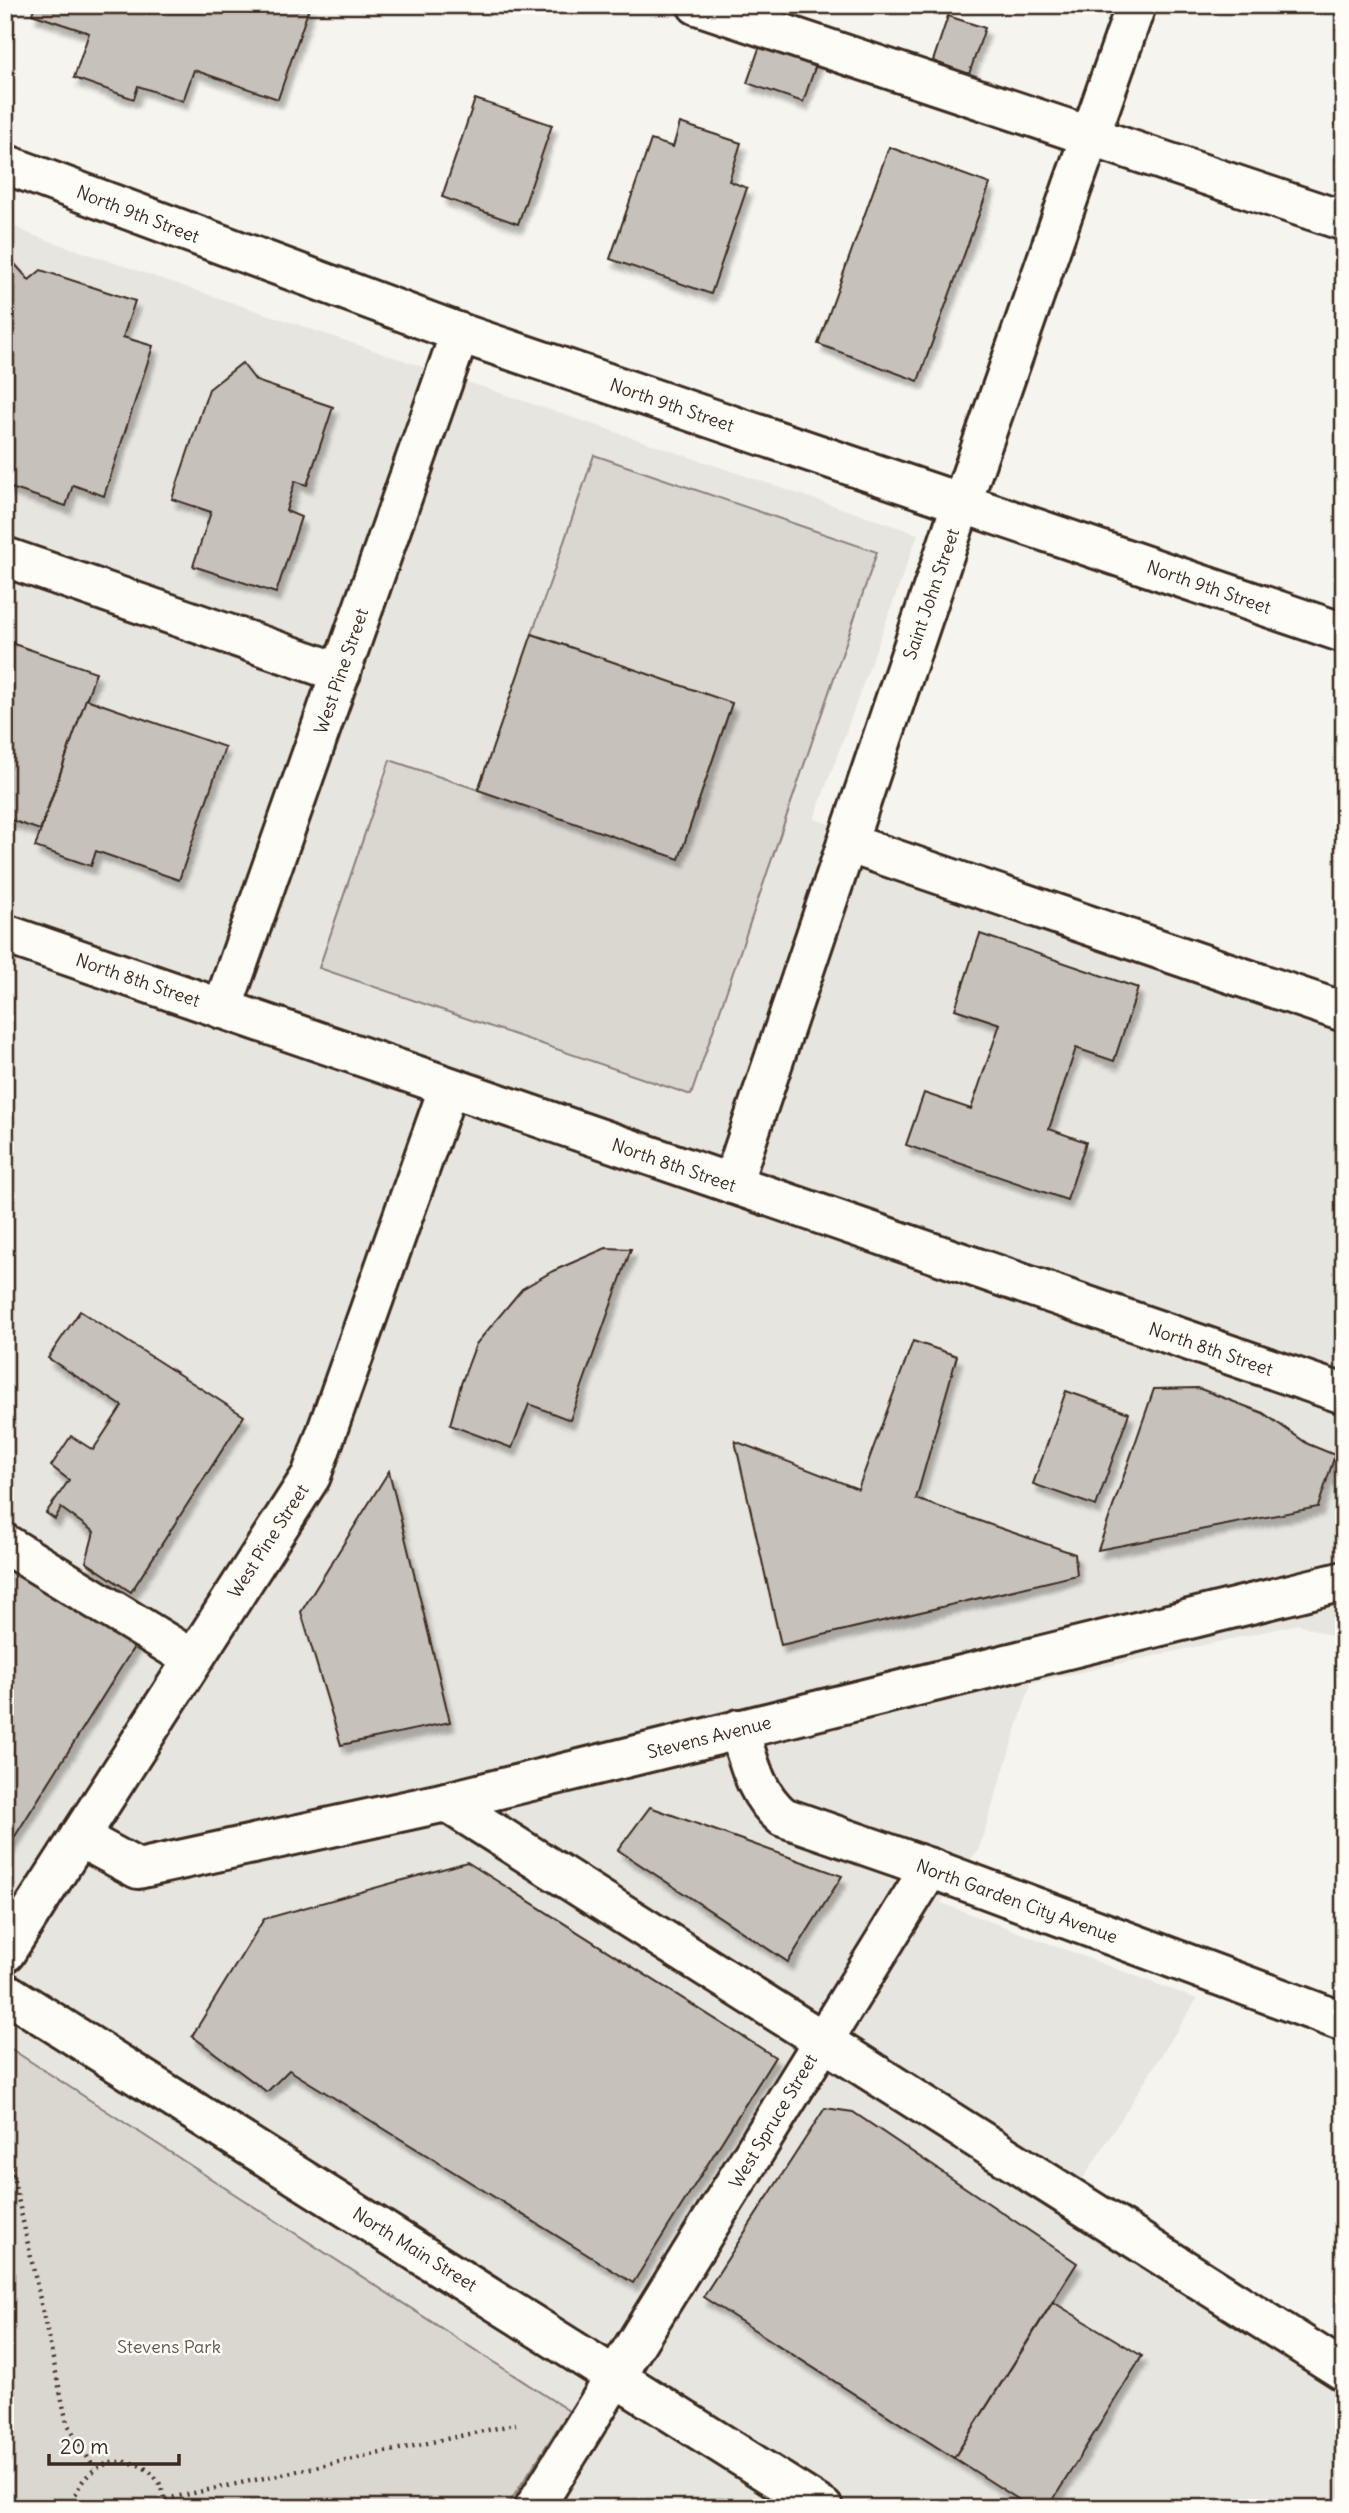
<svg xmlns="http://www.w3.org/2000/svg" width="1349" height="2513" viewBox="0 0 1349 2513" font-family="Delius,sans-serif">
<defs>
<filter id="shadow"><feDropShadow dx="4.5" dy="8" stdDeviation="2" flood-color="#0004"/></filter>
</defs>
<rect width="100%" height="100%" fill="#f5f4ee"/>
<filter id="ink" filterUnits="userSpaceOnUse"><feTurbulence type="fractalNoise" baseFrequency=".0143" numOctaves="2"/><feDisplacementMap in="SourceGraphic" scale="14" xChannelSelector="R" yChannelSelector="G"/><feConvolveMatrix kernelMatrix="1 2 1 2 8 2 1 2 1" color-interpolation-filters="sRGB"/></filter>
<g filter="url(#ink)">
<polygon fill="#e7e5df" points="5,222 32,235 918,534 814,819 1344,994 1344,1641 1299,1624 1031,1683 979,1848 941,1903 1197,1999 1083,2179 1344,2346 1344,2508 5,2508"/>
<g fill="#dad6d0" stroke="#8a8077" stroke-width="2">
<polygon points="594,455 877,552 691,1095 319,968 390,760 679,858 732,703 532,634"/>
<polygon points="5,2045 569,2411 506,2508 5,2508"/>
</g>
<g fill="#c7c1bb" stroke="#3b2a1e" stroke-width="2" filter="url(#shadow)">
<polygon points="35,5 310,5 278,99 194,70 183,101 138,86 134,99 74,78 89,33 32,14"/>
<polygon points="948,16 985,28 969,74 933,61"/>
<polygon points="763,37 819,56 803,102 747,83"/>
<polygon points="475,99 552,125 518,224 442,197"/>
<polygon points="680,123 741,143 729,181 747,188 711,294 610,259 651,140 673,147"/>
<polygon points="889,147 990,184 918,381 818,344"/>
<polygon points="5,253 29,280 41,270 135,301 123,337 153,346 104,496 73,485 66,506 5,486"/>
<polygon points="242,363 256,381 333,407 307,485 295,481 286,511 301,517 276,593 193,566 211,512 172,499 209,389"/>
<polygon points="532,634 732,703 679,859 478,790"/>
<polygon points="5,641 96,672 40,830 5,818"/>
<polygon points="86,699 225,747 179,880 96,851 91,866 35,847"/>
<polygon points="980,934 1138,988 1114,1061 1076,1048 1049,1129 1086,1142 1067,1200 906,1145 924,1093 971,1109 1000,1024 955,1009"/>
<polygon points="606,1248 631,1249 570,1420 529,1404 512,1448 450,1425 461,1384 476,1344 522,1289 553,1271"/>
<polygon points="80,1311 244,1416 131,1592 86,1562 94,1532 61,1508 55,1519 46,1513 69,1480 51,1466 71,1436 93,1450 122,1406 48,1358"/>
<polygon points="913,1341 957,1356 916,1499 1075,1554 1077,1575 781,1645 735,1441 858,1489"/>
<polygon points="1198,1388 1263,1413 1308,1444 1335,1455 1318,1507 1098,1550 1154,1389"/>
<polygon points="1066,1391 1129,1413 1096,1506 1033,1484"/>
<polygon points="389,1471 450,1722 341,1745 301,1612"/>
<polygon points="5,1554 139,1639 5,1852"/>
<polygon points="650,1807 842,1876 788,1962 618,1850"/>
<polygon points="467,1862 775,2057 633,2283 289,2070 267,2092 192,2036 264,1919"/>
<polygon points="825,2108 853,2112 1077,2263 954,2458 703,2297"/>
<polygon points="1053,2302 1142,2356 1048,2508 1032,2508 954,2458"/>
</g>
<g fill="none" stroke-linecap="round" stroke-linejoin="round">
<g stroke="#3b2a1e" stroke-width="44">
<g id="minor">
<polyline points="697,5 1344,221"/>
<polyline points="5,164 460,333 1344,633"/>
<polyline points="5,557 341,673"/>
<polyline points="847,843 1344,1012"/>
<polyline points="5,934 1344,1394"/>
<polyline points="222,1009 460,333"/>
<polyline points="732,1184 962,502 1136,5"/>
<polyline points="5,1544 191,1658"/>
<path d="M 739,1729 C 749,1762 755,1794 783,1817 L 930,1868 L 1344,2022"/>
<polyline points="446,1802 1344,2371"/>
<polyline points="79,1837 138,1869 446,1802 1344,1581"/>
<polyline points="5,1953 311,1476 448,1089"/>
<polyline points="534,2508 930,1868"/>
</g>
</g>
<g stroke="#3b2a1e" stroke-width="44">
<polyline id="major" points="5,1992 823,2508"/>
</g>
<g stroke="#3b2a1e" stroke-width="4.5" stroke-dasharray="2 5" stroke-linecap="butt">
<polyline points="5,2139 67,2423 94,2468"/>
<polyline points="166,2499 516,2424"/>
<path d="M 72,2508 C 81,2446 164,2447 166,2508"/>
</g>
<use href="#minor" stroke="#fdfcf7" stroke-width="38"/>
<use href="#major" stroke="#fdfcf7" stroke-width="38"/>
</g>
</g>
<g text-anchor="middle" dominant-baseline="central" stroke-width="5" stroke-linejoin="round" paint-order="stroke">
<g font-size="18" fill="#3b2a1e" stroke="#fdfcf7">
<text transform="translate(138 214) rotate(21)">North 9th Street</text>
<text transform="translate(672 405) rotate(19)">North 9th Street</text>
<text transform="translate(1209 587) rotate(19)">North 9th Street</text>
<text transform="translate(931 594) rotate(-71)">Saint John Street</text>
<text transform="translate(341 671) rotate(-71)">West Pine Street</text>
<text transform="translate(138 980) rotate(19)">North 8th Street</text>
<text transform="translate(674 1165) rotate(19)">North 8th Street</text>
<text transform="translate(1211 1349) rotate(19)">North 8th Street</text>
<text transform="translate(268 1541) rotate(-57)">West Pine Street</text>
<text transform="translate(709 1737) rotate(-14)">Stevens Avenue</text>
<text transform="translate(1017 1901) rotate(20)">North Garden City Avenue</text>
<text transform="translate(773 2121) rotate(-59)">West Spruce Street</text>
<text transform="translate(415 2249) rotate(32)">North Main Street</text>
</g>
<g font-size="18" fill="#63554a" stroke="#fdfcf7">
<text x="169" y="2346">Stevens Park</text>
</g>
</g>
<rect width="1349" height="2513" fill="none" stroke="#fdfcf7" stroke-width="28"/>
<rect x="14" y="14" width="1321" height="2485" fill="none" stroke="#3b2a1e" stroke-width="2.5" filter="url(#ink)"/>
<path d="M49 2454v10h130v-10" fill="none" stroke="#3b2a1e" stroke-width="3.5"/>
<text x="60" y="2454" font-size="21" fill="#3b2a1e" stroke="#fdfcf7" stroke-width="5" paint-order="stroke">20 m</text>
</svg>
